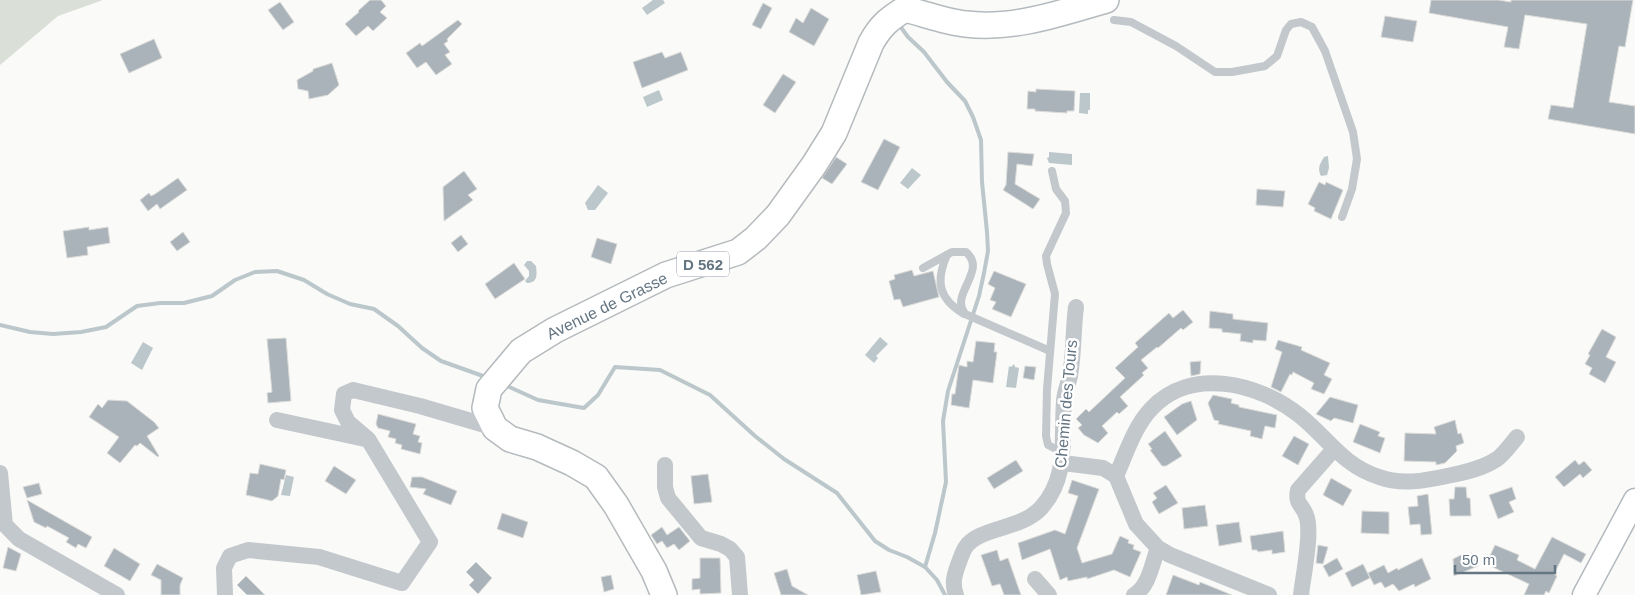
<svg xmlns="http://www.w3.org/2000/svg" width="1635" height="595" viewBox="0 0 1635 595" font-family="Arial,sans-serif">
<rect width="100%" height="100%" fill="#fafaf8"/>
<polygon fill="#dadfd7" points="0,0 103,0 58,16 0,65"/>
<g fill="#bbc7cb">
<polygon points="653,0 663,0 665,3 647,15 642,8"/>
<polygon points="659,90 663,100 647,107 643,97"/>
<polygon points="1080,93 1090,93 1090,110 1088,110 1088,114 1079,113"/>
<polygon points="1049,152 1072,154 1072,165 1049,163 1047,158 1049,157"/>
<path d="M 1328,156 L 1329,168 L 1327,175 L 1321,176 C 1317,168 1320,164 1324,157 Z"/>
<polygon points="912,168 921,175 908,189 900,183"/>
<polygon points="598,185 608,193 595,210 588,210 585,203"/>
<path d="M 527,261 L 531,261 L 536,266 C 537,274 538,283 527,283 L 525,281 L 529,276 L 529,271 L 524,265 Z"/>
<polygon points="880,337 888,344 876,356 878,358 874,363 865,355"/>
<polygon points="143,342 153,348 142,370 131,363"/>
<polygon points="1014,364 1015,367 1019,368 1016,388 1006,387 1009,366 1011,367"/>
<polygon points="286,475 294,477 290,496 281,495"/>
</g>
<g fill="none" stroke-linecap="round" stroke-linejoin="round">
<g stroke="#bbc7cb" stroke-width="4">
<polyline points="900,26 908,37 924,52 947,82 965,101 973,117 981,140 982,182 987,232 988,251 984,273 979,296 948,391 943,421 946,482 935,533 925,567"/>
<polyline points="0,325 30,332 53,334 81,332 106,327 137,306 160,303 184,303 212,296 235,280 255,272 277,271 304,280 327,294 350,304 374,309 398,326 422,348 441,361 483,376"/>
<polyline points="505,385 538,400 584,408 598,395 615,367 660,370 710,395 755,436 784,459 837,493 875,541 889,550 907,557 925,567 937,580 945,595"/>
</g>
</g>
<g fill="#aab3b9" stroke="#dcdcda">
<polygon points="370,0 381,0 386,6 380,12 387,18 373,31 368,26 356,36 345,24 359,12 358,11"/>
<polygon points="1431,0 1498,0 1511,2 1511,0 1633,0 1625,47 1619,46 1609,102 1635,106 1635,134 1548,119 1551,105 1573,108 1587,24 1525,15 1519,49 1504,47 1508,27 1429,13"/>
<polygon points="280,2 294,22 283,30 268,10"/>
<polygon points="763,3 772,8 761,29 752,25"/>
<polygon points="811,8 829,19 814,46 789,32 796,18 803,23"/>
<polygon points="1385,16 1417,21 1413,42 1381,37"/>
<polygon points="458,20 462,24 447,39 448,41 444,44 450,52 445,55 452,64 436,75 426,62 417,68 406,53 420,43 422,46"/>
<polygon points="154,39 162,58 129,73 120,54"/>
<polygon points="662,52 665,58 681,52 688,70 642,88 633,62"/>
<polygon points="332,63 339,85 328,95 309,99 308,91 298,89 297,80 313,71 313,69"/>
<polygon points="783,74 796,82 775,113 763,105"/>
<polygon points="1036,89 1075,91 1074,111 1067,111 1067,113 1035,111 1035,109 1027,109 1028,91 1036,92"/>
<polygon points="884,139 900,147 878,190 861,182"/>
<polygon points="1008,152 1034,154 1032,166 1017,164 1015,184 1040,199 1033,209 1003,190 1006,185"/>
<polygon points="836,157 847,164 832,184 822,178"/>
<polygon points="464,171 477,189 468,195 473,200 444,221 443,187"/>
<polygon points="178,178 187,190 160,209 157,204 148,211 140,200 149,193 151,196 155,194"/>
<polygon points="1319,182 1325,185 1326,182 1343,190 1331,219 1314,211 1315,208 1308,204"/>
<polygon points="1257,189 1285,191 1283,207 1256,205"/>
<polygon points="89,227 89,230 108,227 110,243 87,247 88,255 67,258 63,231"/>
<polygon points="183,232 190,242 177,251 170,242"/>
<polygon points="461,235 468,244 458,252 451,243"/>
<polygon points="597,238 617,244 611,264 591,257"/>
<polygon points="514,263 525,279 495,299 485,284"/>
<polygon points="912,270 914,276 933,271 939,297 903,307 900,299 894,300 889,281 895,279 894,275"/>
<polygon points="994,271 1026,284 1011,317 992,309 996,302 990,300 995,288 988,284"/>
<polygon points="1183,310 1193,322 1183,330 1181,328 1158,348 1157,347 1141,360 1148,368 1142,373 1144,375 1120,397 1128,406 1119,414 1117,412 1102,426 1108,433 1098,443 1084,435 1078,428 1082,425 1076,419 1086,409 1089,412 1125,378 1115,368 1138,347 1135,343 1169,313 1173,318"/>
<polygon points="1210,311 1233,314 1233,319 1268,323 1266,341 1253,340 1253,343 1240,341 1241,334 1222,332 1222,329 1209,328"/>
<polygon points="1602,329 1616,337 1606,357 1616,362 1605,383 1589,374 1592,368 1585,364 1590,355 1588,354"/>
<polygon points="286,338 291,401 268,403 267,393 272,392 267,339"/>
<polygon points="1278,340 1302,347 1301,350 1330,363 1324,375 1332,379 1324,394 1311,389 1314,383 1293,372 1292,375 1290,374 1281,392 1271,387 1282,352 1275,349"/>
<polygon points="976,341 995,343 994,352 997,352 993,383 973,380 969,408 951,405 952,394 955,394 959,365 967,367 967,361 973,362"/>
<polygon points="1201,361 1200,374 1191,376 1190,362"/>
<polygon points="1025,366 1036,367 1034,380 1023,378"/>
<polygon points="1213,395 1232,399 1231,403 1239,405 1239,407 1277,415 1275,428 1265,426 1262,439 1250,436 1251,431 1218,424 1219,421 1214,420 1208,403"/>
<polygon points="1330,397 1358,405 1353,423 1334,418 1331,421 1316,414"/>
<polygon points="108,400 127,401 154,422 159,428 147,436 159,456 158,457 140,443 137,446 135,445 120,463 107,453 119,437 89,417 98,404 102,408"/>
<polygon points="1191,401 1197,420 1177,435 1164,417 1182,404"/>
<polygon points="378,414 416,424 413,434 420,436 418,442 422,443 420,454 401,449 402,445 395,443 396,439 388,437 390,431 378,428 376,424"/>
<polygon points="1455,420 1458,434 1461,433 1464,443 1456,446 1457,451 1445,463 1436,465 1436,462 1404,461 1405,433 1436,434 1434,427"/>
<polygon points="1360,424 1380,432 1378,436 1385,438 1380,453 1353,442"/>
<polygon points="1165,431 1182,456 1166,466 1162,466 1150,450 1152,449 1148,444"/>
<polygon points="1294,436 1309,444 1298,465 1282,456"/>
<polygon points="1016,460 1023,471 994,489 987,478"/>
<polygon points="1575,460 1579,465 1584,461 1592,470 1583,478 1580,474 1564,487 1555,477"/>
<polygon points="260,464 286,470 284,480 281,479 278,496 272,501 246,495 250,473 258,474"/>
<polygon points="334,466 356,480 346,494 325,481"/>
<polygon points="708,474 712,502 694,504 691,476"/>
<polygon points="412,477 422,477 457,491 451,505 423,494 426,489 410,487"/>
<polygon points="1331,478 1352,490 1343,506 1323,495"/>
<polygon points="1072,480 1099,489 1077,548 1082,563 1112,554 1120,536 1129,540 1128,543 1134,545 1133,549 1141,552 1130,577 1114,570 1087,579 1087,577 1068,581 1067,577 1060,580 1050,549 1022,560 1018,543 1055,530 1065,534 1078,496 1068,493"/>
<polygon points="39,483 42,494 27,498 23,487"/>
<polygon points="1166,485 1178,503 1159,514 1152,502 1157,498 1153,493"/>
<polygon points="1455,487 1466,487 1467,498 1470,498 1471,516 1450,516 1449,499 1454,499"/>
<polygon points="1512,487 1516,499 1509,502 1514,512 1498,519 1489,495"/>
<polygon points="1428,494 1432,534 1421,535 1420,524 1410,525 1408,507 1418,506 1417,496"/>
<polygon points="27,500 92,537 86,548 78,544 76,548 66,542 69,538 47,526 46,528 34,522"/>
<polygon points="1205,505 1208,526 1184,529 1182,508"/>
<polygon points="1362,511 1389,512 1389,534 1361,533"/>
<polygon points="502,513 528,522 523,538 497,529"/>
<polygon points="1239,522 1242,542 1219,546 1216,525"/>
<polygon points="662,527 667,535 679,527 690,541 679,550 674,544 667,548 662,541 657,544 651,535"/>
<polygon points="1283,531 1285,552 1272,554 1272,550 1258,552 1257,550 1252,550 1250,536"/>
<polygon points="1552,537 1586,554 1581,563 1564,554 1554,574 1557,576 1549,593 1546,591 1544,595 1524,595 1529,584 1486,564 1495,545 1519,555 1517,560 1535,569"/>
<polygon points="1318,545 1328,547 1323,564 1316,563"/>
<polygon points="8,547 21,554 16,571 3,568"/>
<polygon points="114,548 140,564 130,581 104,566"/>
<polygon points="997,550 1000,561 1008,558 1021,595 1004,595 1000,584 992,586 981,555"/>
<polygon points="1465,553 1466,555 1472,553 1478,566 1454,576 1453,559"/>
<polygon points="700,558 720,558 721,593 700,594 700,589 692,590 692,579 700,578"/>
<polygon points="1337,558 1343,569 1329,577 1323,566"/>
<polygon points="1422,558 1431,579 1415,587 1414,584 1399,591 1393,584 1385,588 1381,582 1374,585 1368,573 1384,565 1388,573 1397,568 1398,570"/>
<polygon points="476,562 492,578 478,594 469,585 474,580 466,572"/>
<polygon points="157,564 183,578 180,585 180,595 161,595 161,580 151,575"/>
<polygon points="1363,564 1370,578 1352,587 1345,573"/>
<polygon points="787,569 792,586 808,595 781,595 774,573"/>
<polygon points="876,571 881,592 861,595 857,575"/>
<polygon points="611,575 614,589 604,592 601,577"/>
<polygon points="1173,575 1199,585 1200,582 1232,595 1166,595"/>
<polygon points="246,576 265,595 247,595 237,585"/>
</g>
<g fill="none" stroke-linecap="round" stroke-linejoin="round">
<g stroke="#b3babf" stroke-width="25">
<polyline id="secondary" points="1584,595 1635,500"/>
</g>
<g stroke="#b5babe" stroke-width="28">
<path id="primary" d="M 664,595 L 654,571 L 616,505 L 596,477 L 572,463 L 537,447 L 510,439 L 495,428 L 485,408 L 489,389 L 521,351 L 555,330 L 666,275 L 738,252 L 756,238 L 778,215 L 814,165 L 834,133 L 871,43 C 881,25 889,19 905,9 C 925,14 946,22 966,24 C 1013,30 1061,13 1106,0"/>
</g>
<g stroke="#c3c8cc" stroke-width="8">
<polyline points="1114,20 1131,22 1176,46 1215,72 1232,72 1265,66 1277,56 1286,30 1291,24 1301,22 1312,27 1325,51 1353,132 1357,159 1352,189 1342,217"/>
<polyline points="1052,171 1056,189 1065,201 1066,213 1046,256 1047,264 1055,294 1047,389 1046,436 1048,445 1062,452"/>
<path d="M 947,255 C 935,282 939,299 964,314"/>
<path d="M 923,268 L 952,252 L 966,252 C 988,271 949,294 965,314 L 1050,351"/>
</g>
<g stroke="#c3c8cc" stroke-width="16">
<polyline points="277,420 365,439"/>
<polyline points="1063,463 1103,468 1116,476 1136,524 1158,548 1170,555 1269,595"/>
<polyline points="665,465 665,487 668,498 701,538 721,544 730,549 737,557 740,595"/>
<polyline points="0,473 5,525 19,539 117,595"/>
<path d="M 1116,476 C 1126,454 1134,427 1151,409 C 1190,366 1259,383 1299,415 C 1328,438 1342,465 1379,477 C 1401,485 1424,481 1447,476 C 1463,473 1482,469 1497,459 C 1504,454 1511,444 1517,437"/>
<polyline points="1035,579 1049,595"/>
<polyline points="225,595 224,568 230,556 248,550 319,557 402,583 430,542 368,439 348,422 342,410 344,394 353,390 420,406 495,428"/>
<path d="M 956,595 C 952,584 954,576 958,565 C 960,560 962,553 965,548 C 978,527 1021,530 1041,508 C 1069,477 1061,440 1064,402 C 1064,393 1068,385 1070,376 C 1074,353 1073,330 1076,307"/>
<path d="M 1134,595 C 1149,587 1152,563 1158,548"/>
<path d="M 1301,595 C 1303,576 1313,531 1306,515 C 1302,504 1295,504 1298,490 L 1334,449"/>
</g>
<use href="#secondary" stroke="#fff" stroke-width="22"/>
<use href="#primary" stroke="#fff" stroke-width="25"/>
</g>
<g text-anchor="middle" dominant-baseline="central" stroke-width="5" stroke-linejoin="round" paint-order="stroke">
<rect fill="#fff" stroke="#939fa8" stroke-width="1" x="677" y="251.5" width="52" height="25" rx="4"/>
<g font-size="15" font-weight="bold" fill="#657683">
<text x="703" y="264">D 562</text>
</g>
<g font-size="16" fill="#657683" stroke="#fff">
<text transform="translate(607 306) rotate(-26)">Avenue de Grasse</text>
<text transform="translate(1066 404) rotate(-85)">Chemin des Tours</text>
</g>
</g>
<path d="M1455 565v8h100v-8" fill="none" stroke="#657683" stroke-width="2.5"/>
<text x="1462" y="565" font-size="15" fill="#657683" stroke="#ffffff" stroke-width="4" paint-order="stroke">50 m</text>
</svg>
